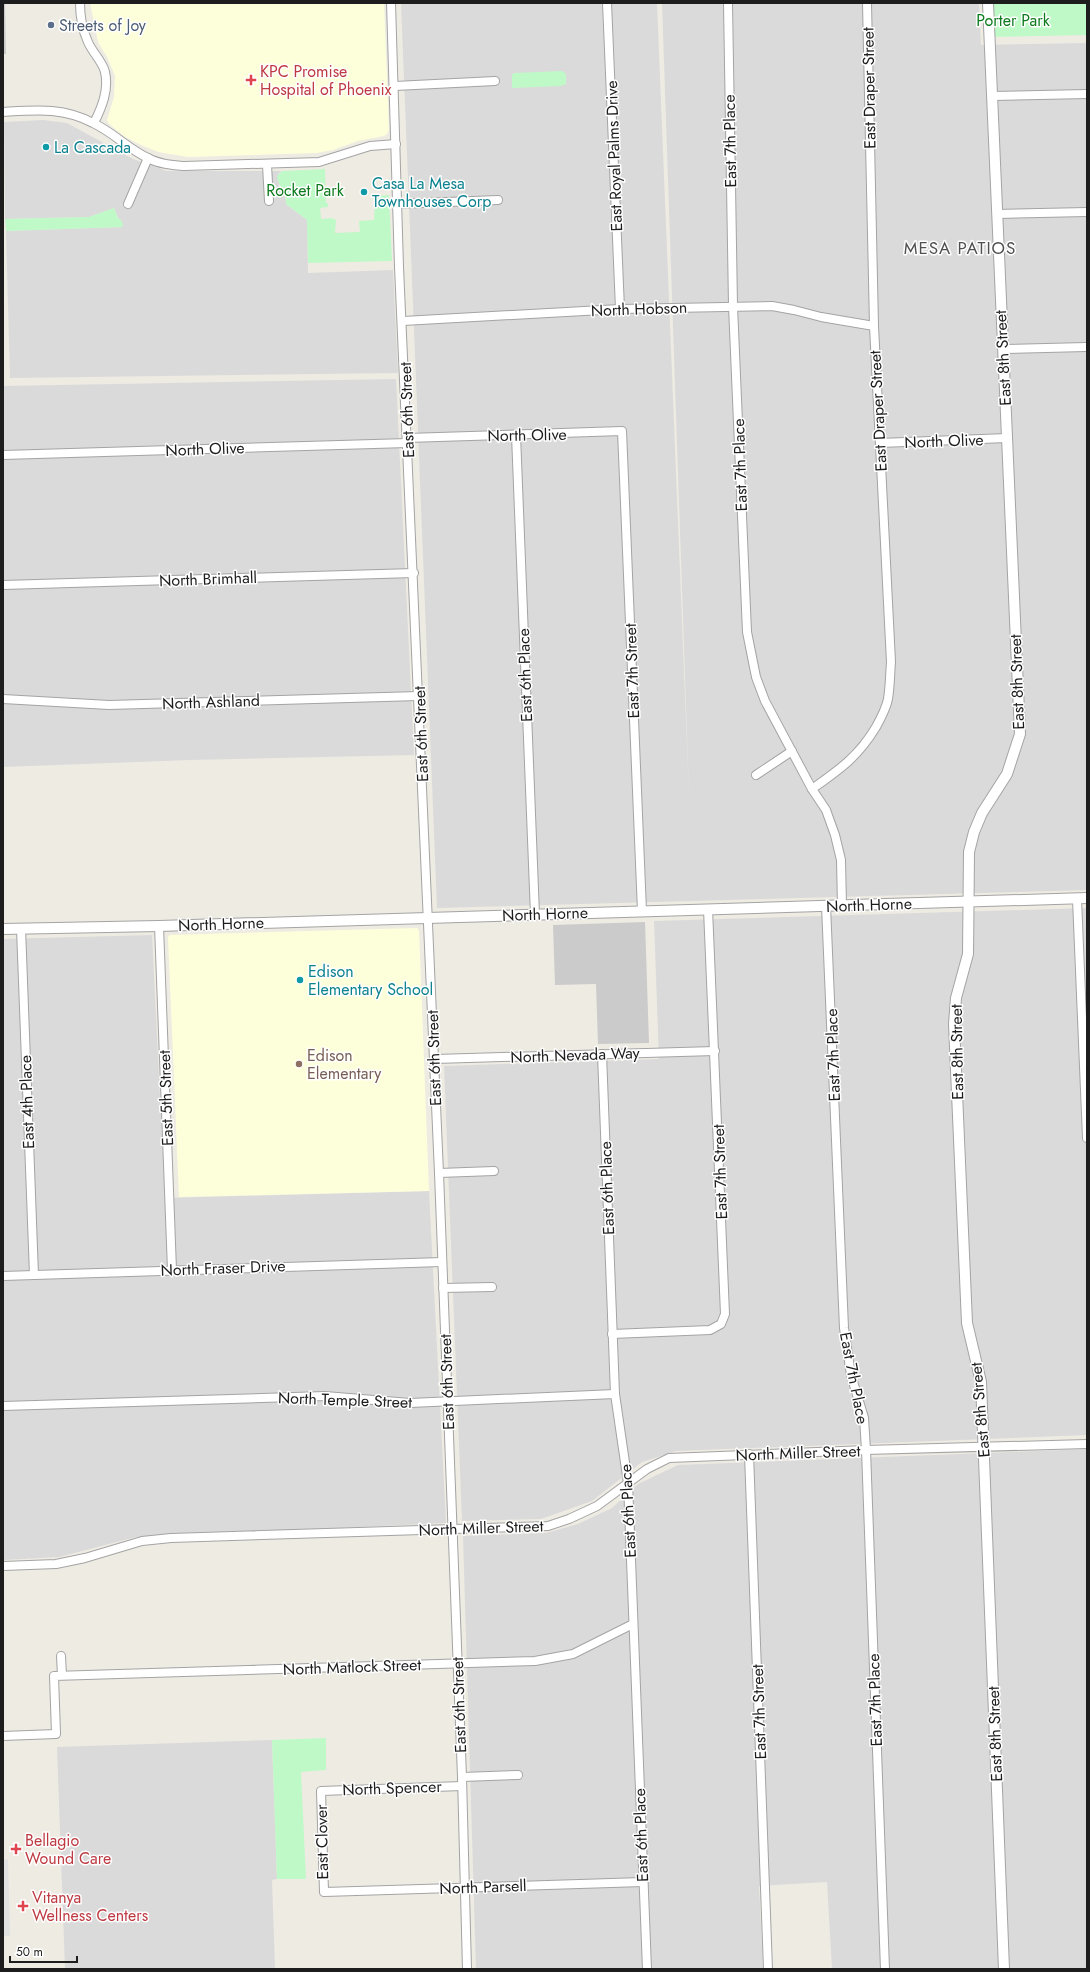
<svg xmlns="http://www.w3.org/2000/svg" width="1090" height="1972" viewBox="0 0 1090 1972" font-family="Jost,sans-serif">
<rect width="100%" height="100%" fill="#eeebe3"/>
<g fill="#dbdada">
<polygon points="401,3 657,3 689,795 662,3 979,3 981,45 1087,43 1087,890 437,908"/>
<polygon points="43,120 67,123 133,159 167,171 282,171 279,173 279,186 285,193 286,204 307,220 308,273 393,270 398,373 10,378 6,231 122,227 114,208 89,217 5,219 4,122"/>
<polygon points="396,379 414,755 190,760 3,767 3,386"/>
<polygon points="1087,908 1087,1435 676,1451 642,1462 592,1501 541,1519 462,1521 444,1066 659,1059 654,921"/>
<polygon points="152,935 165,1198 429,1191 446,1523 136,1537 59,1557 3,1560 3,939"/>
<polygon points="1087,1449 1087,1968 832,1969 827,1882 759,1886 763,1969 476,1969 463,1536 546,1533 578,1524 612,1508 638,1484 678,1465"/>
<polygon points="272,1740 277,1879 272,1880 275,1969 65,1969 57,1747"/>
</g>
<g fill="#fdffdb">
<polygon points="90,3 384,3 389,130 387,134 384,136 358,141 333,150 317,153 188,157 158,152 141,145 125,137 109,124 107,120 114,97 115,76 107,57 98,42"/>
<polygon points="417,928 419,931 429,1191 179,1197 168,937 170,935"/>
</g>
<g fill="#cbcbcb">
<polygon points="3,3 5,3 6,54 3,54"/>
<polygon points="645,922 649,1043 598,1044 596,984 555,985 553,925"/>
</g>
<g fill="#bff9c7">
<polygon points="988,3 1087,3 1087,35 989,37"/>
<polygon points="562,71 566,74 566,84 561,86 512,88 512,75 514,73"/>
<path d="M 325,169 L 326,203 L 328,203 L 328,207 L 320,208 L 321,219 L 332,218 L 336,220 L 335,233 L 360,232 L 359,221 L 374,220 L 375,196 L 389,195 L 392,261 L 308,263 L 307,220 L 286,204 C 287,193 278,186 277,176 L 282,171 Z"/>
<polygon points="114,208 118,218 122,221 123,227 6,231 5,219 89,217"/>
<polygon points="326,1738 326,1770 301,1772 306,1879 277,1879 272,1740"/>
</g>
<polygon fill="#e1e1e1" points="8,1859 10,1936 3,1936 3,1860"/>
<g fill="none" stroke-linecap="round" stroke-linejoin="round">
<g stroke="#a4a4a4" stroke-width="10">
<g id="minor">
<path d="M 80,3 C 80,17 82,29 88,42 C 92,52 103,62 105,72 C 109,90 102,107 94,123"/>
<polyline points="391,3 399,267 439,1173 462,1777 467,1969"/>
<polyline points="607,3 620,309"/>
<polyline points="728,3 733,306 747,632 756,677 765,701 812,789 826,810 835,835 841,860 842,906"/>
<polyline points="395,86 495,81"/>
<polyline points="992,96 1087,94"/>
<path d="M 3,112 C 36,110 63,107 93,123 C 113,132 128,149 148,158 C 159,164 172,165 184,166 L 319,162 L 370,146 L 396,144"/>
<polyline points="267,165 269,201"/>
<polyline points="128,204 148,158"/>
<polyline points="398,204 498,200"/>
<polyline points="997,214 1087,212"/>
<polyline points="403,321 620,309 772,306 794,310 821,317 874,326"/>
<polyline points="1003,349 1086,347"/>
<polyline points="516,435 535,915"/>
<polyline points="407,438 622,431 642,911"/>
<polyline points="880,443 1007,438"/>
<polyline points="3,455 408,443"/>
<polyline points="3,585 414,573"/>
<polyline points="3,699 109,705 419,696"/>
<polyline points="756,775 792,751"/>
<path d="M 812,789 C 840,769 858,757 876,727 C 881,718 886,709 888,699 C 890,687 890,674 891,662 L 874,326 L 867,3"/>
<polyline points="1077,899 1087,1138"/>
<polyline points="826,906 844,1328 851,1375 864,1418 866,1450 885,1969"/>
<polyline points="159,926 172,1270"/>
<polyline points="21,928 34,1275"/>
<polyline points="602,1054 615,1394 628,1483 647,1969"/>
<polyline points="435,1059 715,1051"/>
<polyline points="439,1173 494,1171"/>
<polyline points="3,1276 442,1262"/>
<polyline points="443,1288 492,1287"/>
<polyline points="612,1334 710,1330 721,1324 725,1314 708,909"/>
<polyline points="3,1406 325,1396 410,1403 615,1394"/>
<polyline points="749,1454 768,1969"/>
<polyline points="3,1566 56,1564 85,1558 142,1541 171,1538 548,1526 569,1519 597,1506 647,1469 669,1458 866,1450 1087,1444"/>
<polyline points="61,1656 62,1675"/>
<polyline points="3,1736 56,1734 54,1676 535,1661 573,1654 633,1624"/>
<polyline points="462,1777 518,1775"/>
<polyline points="462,1786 321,1791 324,1892 643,1882"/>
</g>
</g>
<g stroke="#a4a4a4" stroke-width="12">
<g id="tertiary">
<polyline points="988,3 1020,734 1007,774 982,813 974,832 969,852 968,954 956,998 954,1024 967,1323 981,1382 1004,1969"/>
<polyline points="3,929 159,926 1087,898"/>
</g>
</g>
<use href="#minor" stroke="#fff" stroke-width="8"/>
<use href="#tertiary" stroke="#fff" stroke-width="10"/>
</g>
<circle fill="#5c6f8a" stroke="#fff" stroke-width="1.5" cx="51" cy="25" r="4"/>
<g fill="#e0444e" stroke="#fff" stroke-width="1.5">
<path d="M249 74h4v4h4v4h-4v4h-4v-4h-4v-4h4z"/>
<path d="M14 1843h4v4h4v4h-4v4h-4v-4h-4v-4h4z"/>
<path d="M21 1900h4v4h4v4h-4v4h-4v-4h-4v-4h4z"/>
</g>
<g fill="#0f9aa8" stroke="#fff" stroke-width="1.5">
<circle cx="46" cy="147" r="4"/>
<circle cx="364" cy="192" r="4"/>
<circle cx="300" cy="980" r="4"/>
</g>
<circle fill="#8d6e63" stroke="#fff" stroke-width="1.5" cx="299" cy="1064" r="4"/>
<g text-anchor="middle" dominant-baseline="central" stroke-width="3" stroke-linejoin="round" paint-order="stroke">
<g font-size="16" fill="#0c7a1c" stroke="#fff">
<text x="1013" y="20">Porter Park</text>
<text x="305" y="190">Rocket Park</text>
</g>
<g font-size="16" fill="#4e5e75" stroke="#fff" text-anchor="start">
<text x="59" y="25">Streets of Joy</text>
</g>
<g font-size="16" fill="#be3a42" stroke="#fff" text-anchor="start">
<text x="260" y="71">KPC Promise<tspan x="260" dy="18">Hospital of Phoenix</tspan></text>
<text x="25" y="1840">Bellagio<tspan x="25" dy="18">Wound Care</tspan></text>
<text x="32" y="1897">Vitanya<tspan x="32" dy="18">Wellness Centers</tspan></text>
</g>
<g font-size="16" fill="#1d1d1d" stroke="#fff">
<text transform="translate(869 88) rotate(-91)">East Draper Street</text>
<text transform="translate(730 141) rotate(-91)">East 7th Place</text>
<text transform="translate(614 156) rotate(-92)">East Royal Palms Drive</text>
<text transform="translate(639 309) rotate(-2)">North Hobson</text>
<text transform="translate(1003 358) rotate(-93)">East 8th Street</text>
<text transform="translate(407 410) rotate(-92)">East 6th Street</text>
<text transform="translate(878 411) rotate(-93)">East Draper Street</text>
<text transform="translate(527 435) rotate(-1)">North Olive</text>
<text transform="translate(944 441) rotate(-2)">North Olive</text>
<text transform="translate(205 449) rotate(-2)">North Olive</text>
<text transform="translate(740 465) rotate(-92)">East 7th Place</text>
<text transform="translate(208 579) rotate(-2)">North Brimhall</text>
<text transform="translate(632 671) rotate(-92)">East 7th Street</text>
<text transform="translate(525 675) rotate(-92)">East 6th Place</text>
<text transform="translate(1017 682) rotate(-92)">East 8th Street</text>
<text transform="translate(211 702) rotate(-2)">North Ashland</text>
<text transform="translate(421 734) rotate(-92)">East 6th Street</text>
<text transform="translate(869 905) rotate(-2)">North Horne</text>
<text transform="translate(545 914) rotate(-2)">North Horne</text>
<text transform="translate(221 924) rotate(-2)">North Horne</text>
<text transform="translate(957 1052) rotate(-91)">East 8th Street</text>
<text transform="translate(575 1055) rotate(-2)">North Nevada Way</text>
<text transform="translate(833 1055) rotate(-92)">East 7th Place</text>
<text transform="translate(434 1058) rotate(-92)">East 6th Street</text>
<text transform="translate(166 1098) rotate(-92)">East 5th Street</text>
<text transform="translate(27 1102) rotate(-92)">East 4th Place</text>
<text transform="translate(720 1172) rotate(-92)">East 7th Street</text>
<text transform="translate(607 1188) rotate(-92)">East 6th Place</text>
<text transform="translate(223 1268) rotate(-2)">North Fraser Drive</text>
<text transform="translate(854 1378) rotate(79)">East 7th Place</text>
<text transform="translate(447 1382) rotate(-92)">East 6th Street</text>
<text transform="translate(345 1400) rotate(2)">North Temple Street</text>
<text transform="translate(980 1410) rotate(-95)">East 8th Street</text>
<text transform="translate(798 1453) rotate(-2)">North Miller Street</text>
<text transform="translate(628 1511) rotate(-93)">East 6th Place</text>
<text transform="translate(481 1528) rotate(-2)">North Miller Street</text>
<text transform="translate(352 1667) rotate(-2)">North Matlock Street</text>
<text transform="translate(875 1700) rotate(-92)">East 7th Place</text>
<text transform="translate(459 1705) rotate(-92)">East 6th Street</text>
<text transform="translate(759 1712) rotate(-92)">East 7th Street</text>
<text transform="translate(995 1734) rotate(-92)">East 8th Street</text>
<text transform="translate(392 1788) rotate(-2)">North Spencer</text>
<text transform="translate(641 1835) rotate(-92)">East 6th Place</text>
<text transform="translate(322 1842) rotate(-91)">East Clover</text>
<text transform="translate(483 1887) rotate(-2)">North Parsell</text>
</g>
<g font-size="16" fill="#0d838f" stroke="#fff" text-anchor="start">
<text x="54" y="147">La Cascada</text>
<text x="372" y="183">Casa La Mesa<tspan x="372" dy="18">Townhouses Corp</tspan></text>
<text x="308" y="971">Edison<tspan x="308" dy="18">Elementary School</tspan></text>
</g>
<g font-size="16" fill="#785e54" stroke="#fff" text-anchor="start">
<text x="307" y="1055">Edison<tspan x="307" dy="18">Elementary</tspan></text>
</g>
<g font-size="17" letter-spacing="1" fill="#505050" stroke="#fff">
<text x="960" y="248">MESA PATIOS</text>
</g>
</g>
<rect width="1090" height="1972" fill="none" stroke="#1d1d1d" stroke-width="8"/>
<path d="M10 1956v6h67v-6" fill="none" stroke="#1d1d1d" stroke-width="2"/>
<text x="16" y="1956" font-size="12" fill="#1d1d1d" stroke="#ffffff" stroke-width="3" paint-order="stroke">50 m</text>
</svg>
